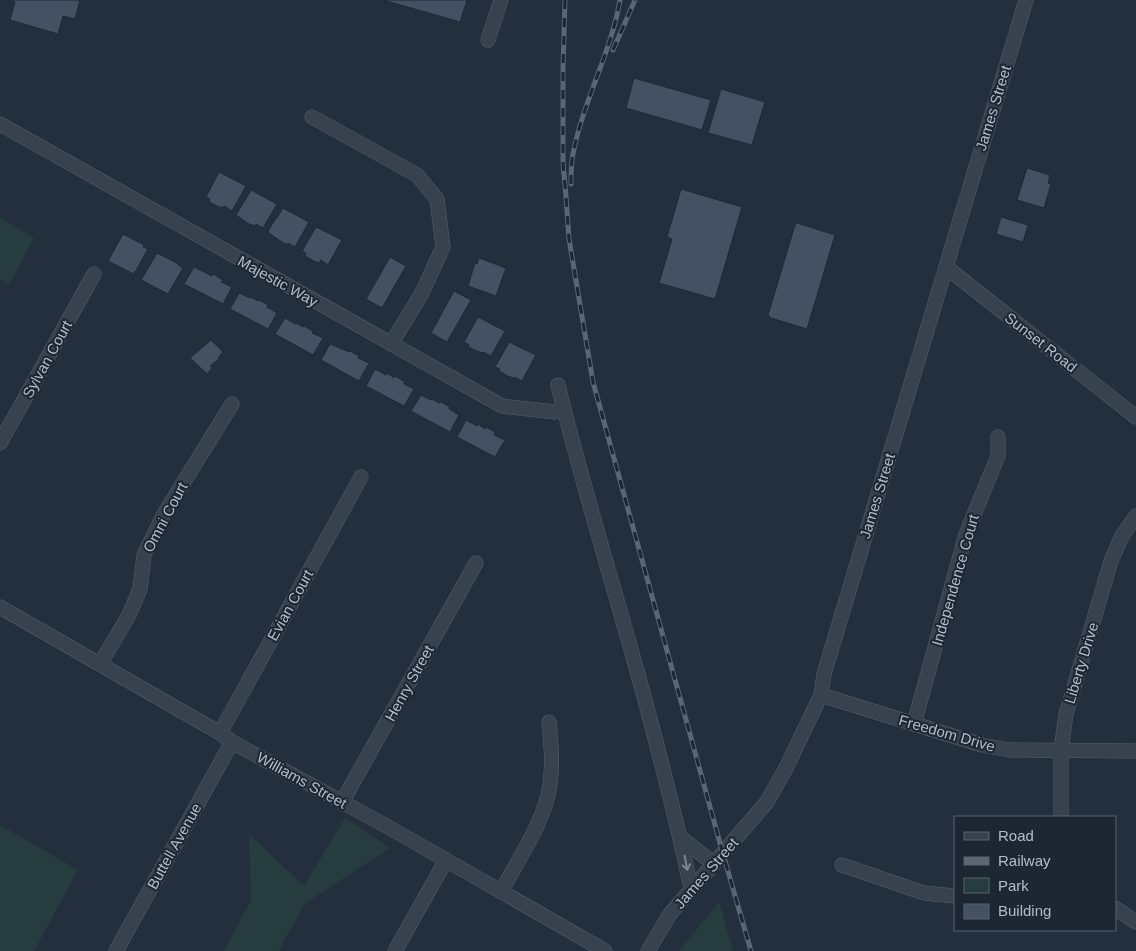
<svg xmlns="http://www.w3.org/2000/svg" width="1136" height="951" viewBox="0 0 1136 951" font-family="Arial,sans-serif">
<rect width="100%" height="100%" fill="#242f3e"/>
<g fill="#263c3f">
<polygon points="0,217 34,238 9,285 0,279"/>
<polygon points="345,818 390,848 304,904 279,951 224,951 251,900 249,834 304,886"/>
<polygon points="0,825 78,870 34,951 0,951"/>
<polygon points="719,902 733,951 679,951"/>
</g>
<g fill="#455162" stroke="#1f2835">
<polygon points="7,0 80,0 75,19 63,16 58,34 10,20 15,2"/>
<polygon points="383,0 467,0 460,22"/>
<polygon points="634,78 711,100 702,130 626,108"/>
<polygon points="721,89 765,102 752,145 708,133"/>
<polygon points="1027,168 1050,175 1048,183 1051,184 1044,208 1017,200"/>
<polygon points="219,172 246,186 232,211 224,206 223,208 217,206 209,202 210,199 206,197"/>
<polygon points="681,189 742,207 715,299 659,283 672,239 667,237"/>
<polygon points="251,190 277,204 263,228 256,224 255,226 249,224 236,215"/>
<polygon points="283,208 309,222 295,247 288,243 287,245 282,242 269,233 268,231 276,218 277,218"/>
<polygon points="1001,217 1028,225 1023,242 996,234"/>
<polygon points="797,223 835,235 807,329 771,318 768,315 795,225"/>
<polygon points="316,227 342,240 328,265 321,260 319,263 314,261 305,256 306,253 302,251"/>
<polygon points="123,234 144,245 143,247 148,249 134,274 108,261"/>
<polygon points="157,253 179,264 178,265 183,268 168,294 141,280"/>
<polygon points="390,257 406,266 382,308 366,299"/>
<polygon points="479,258 506,268 496,296 468,286 475,263 477,264"/>
<polygon points="194,267 212,276 213,274 223,280 221,282 232,287 223,304 184,284"/>
<polygon points="454,291 471,300 447,342 431,333"/>
<polygon points="239,293 250,298 251,297 258,301 259,300 268,305 267,307 277,313 268,329 230,309"/>
<polygon points="478,317 505,331 491,356 483,352 483,353 477,351 468,347 469,345 464,342"/>
<polygon points="285,318 295,324 296,323 303,327 304,326 313,331 312,333 323,338 313,355 275,334"/>
<polygon points="211,340 223,352 218,358 219,359 210,366 212,368 207,374 190,358"/>
<polygon points="509,342 536,355 522,381 514,377 513,378 508,376 499,371 500,369 495,367"/>
<polygon points="330,344 349,352 350,351 359,356 358,358 369,363 359,381 321,360"/>
<polygon points="375,369 386,375 387,373 394,378 395,376 405,382 404,384 414,389 404,406 366,386"/>
<polygon points="421,395 431,400 432,399 439,403 441,402 450,407 449,409 459,415 450,432 411,411"/>
<polygon points="466,420 477,426 478,424 485,429 486,427 495,432 494,435 505,440 495,457 457,437"/>
</g>
<g fill="none" stroke-linecap="round" stroke-linejoin="round">
<g stroke="#565f6c" stroke-width="15">
<g id="minor">
<polyline points="488,40 501,0"/>
<polyline points="312,117 417,175 437,199 443,247 422,293 391,344"/>
<polyline points="0,124 502,406 555,412 564,410"/>
<polyline points="946,267 1136,417"/>
<path d="M 558,385 C 582,484 612,580 639,678 C 658,748 676,818 691,888"/>
<polyline points="0,443 94,274"/>
<polyline points="0,607 220,733 232,742 390,828 605,951"/>
<polyline points="100,664 129,615 140,589 144,555 164,514 232,404"/>
<polyline points="821,695 982,745 1009,750 1136,751"/>
<polyline points="914,724 966,534 998,456 998,437"/>
<polyline points="220,733 361,477"/>
<polyline points="342,802 476,563"/>
<polyline points="1061,817 1061,750 1066,714 1111,561 1122,536 1136,516"/>
<polyline points="681,838 714,864"/>
<polyline points="842,865 924,893 955,896"/>
<path d="M 501,892 C 518,860 546,819 550,784 C 553,763 551,743 549,722"/>
<polyline points="1115,908 1136,922"/>
<polyline points="116,951 232,742"/>
<polyline points="395,951 446,860"/>
<polyline points="648,951 670,914 767,802 786,768 821,695 824,674 1026,0"/>
</g>
</g>
<use href="#minor" stroke="#38414e" stroke-width="14"/>
<g stroke="#5a6575" stroke-width="5">
<g id="rail">
<polyline points="565,0 563,69 563,163 566,196 569,239 593,382 723,854 751,951"/>
<polyline points="613,50 635,0"/>
<path d="M 571,184 C 571,174 571,164 573,154 C 583,101 611,53 620,0"/>
</g>
</g>
<use href="#rail" stroke="#1d2633" stroke-width="3" stroke-dasharray="9" stroke-linecap="butt"/>
</g>
<defs><path id="oneway-shaft" d="M-6 0H5M1.5-3L5.5 0L1.5 3" fill="none" stroke-width="1.6" stroke-linecap="round" stroke-linejoin="round" transform="scale(1.25)"/></defs>
<use stroke="#7c8592" href="#oneway-shaft" transform="translate(686 863) rotate(79)"/>
<g text-anchor="middle" dominant-baseline="central" stroke-width="4" stroke-linejoin="round" paint-order="stroke">
<g font-size="15" fill="#b4bcc9" stroke="#1d2633">
<text transform="translate(993 108) rotate(-73)">James Street</text>
<text transform="translate(278 281) rotate(29)">Majestic Way</text>
<text transform="translate(1041 342) rotate(38)">Sunset Road</text>
<text transform="translate(47 359) rotate(-61)">Sylvan Court</text>
<text transform="translate(877 496) rotate(-73)">James Street</text>
<text transform="translate(165 517) rotate(-62)">Omni Court</text>
<text transform="translate(955 580) rotate(-74)">Independence Court</text>
<text transform="translate(290 605) rotate(-61)">Evian Court</text>
<text transform="translate(1081 663) rotate(-73)">Liberty Drive</text>
<text transform="translate(409 683) rotate(-61)">Henry Street</text>
<text transform="translate(947 733) rotate(16)">Freedom Drive</text>
<text transform="translate(302 780) rotate(29)">Williams Street</text>
<text transform="translate(174 846) rotate(-61)">Buttell Avenue</text>
<text transform="translate(706 873) rotate(-49)">James Street</text>
</g>
</g>
<rect x="954" y="816" width="162" height="115" fill="#1d2633" stroke="#59626f"/>
<rect x="964" y="832" width="25" height="8" fill="#38414e" stroke="#59626f"/>
<text x="998" y="841" font-size="15" fill="#b4bcc9">Road</text>
<rect x="964" y="857" width="25" height="8" fill="#5a6575" stroke="#59626f"/>
<text x="998" y="866" font-size="15" fill="#b4bcc9">Railway</text>
<rect x="964" y="878" width="25" height="15" fill="#263c3f" stroke="#59626f"/>
<text x="998" y="891" font-size="15" fill="#b4bcc9">Park</text>
<rect x="964" y="904" width="25" height="15" fill="#455162" stroke="#59626f"/>
<text x="998" y="916" font-size="15" fill="#b4bcc9">Building</text>
</svg>
